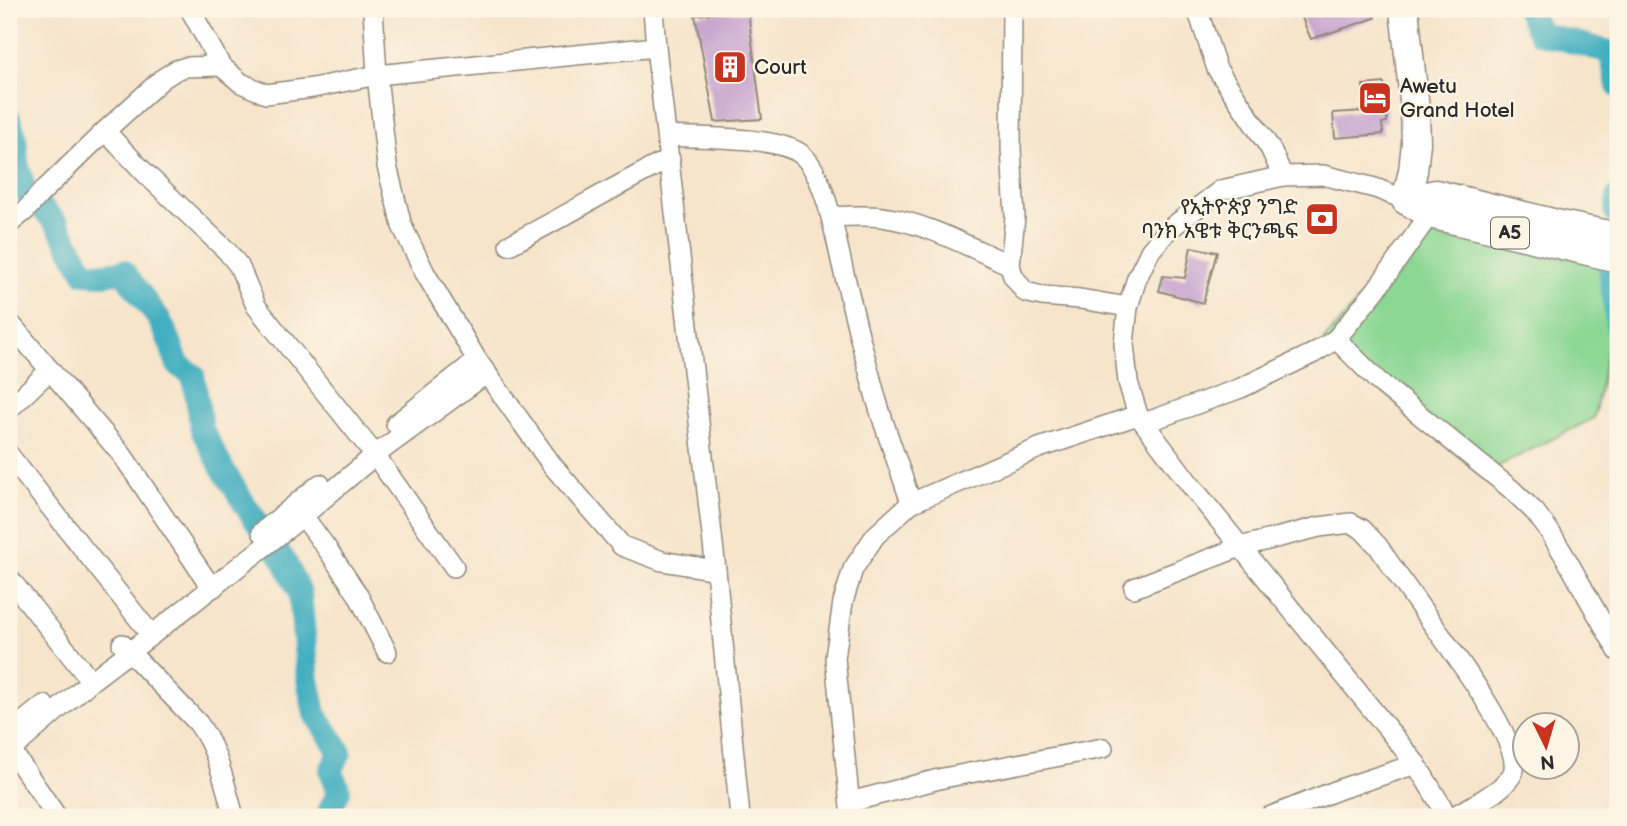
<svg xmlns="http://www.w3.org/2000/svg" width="1627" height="826" viewBox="0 0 1627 826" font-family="'Balsamiq Sans','Noto Sans Ethiopic',sans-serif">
<rect width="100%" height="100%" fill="#fcf5e5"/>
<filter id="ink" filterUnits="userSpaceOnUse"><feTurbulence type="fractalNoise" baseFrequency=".0143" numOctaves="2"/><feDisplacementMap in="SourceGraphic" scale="14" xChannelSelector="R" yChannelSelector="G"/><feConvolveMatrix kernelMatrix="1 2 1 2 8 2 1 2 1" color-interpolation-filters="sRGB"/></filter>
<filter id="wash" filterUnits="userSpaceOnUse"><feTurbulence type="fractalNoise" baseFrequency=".00686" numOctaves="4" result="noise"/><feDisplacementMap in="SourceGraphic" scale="28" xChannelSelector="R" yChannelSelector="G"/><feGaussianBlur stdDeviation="1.57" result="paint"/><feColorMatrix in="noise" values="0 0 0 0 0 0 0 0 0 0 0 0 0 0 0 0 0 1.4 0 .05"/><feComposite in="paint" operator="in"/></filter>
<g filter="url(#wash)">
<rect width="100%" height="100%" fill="#f6e4cb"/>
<polygon fill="#8cd794" stroke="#5c8160" stroke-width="2" points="1418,234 1601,263 1618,275 1618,295 1594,418 1481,475 1324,340"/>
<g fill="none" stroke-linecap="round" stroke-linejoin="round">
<g stroke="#42afc0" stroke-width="24">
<polyline points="1527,9 1540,33 1610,52 1618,86"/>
<polyline points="9,119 15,136 17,163 25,191 57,224 85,273 105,274 123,271 159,319 170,342 178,365 193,375 202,430 222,468 247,508 284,560 300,593 308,680 315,714 340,752 331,771 339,791 327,816 329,817"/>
<polyline points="1616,213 1618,196"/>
<polyline points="1609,262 1618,327"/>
</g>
</g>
<g id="blocks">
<g fill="#c39ecd">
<polygon points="1298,9 1373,9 1375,18 1311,39"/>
<polygon points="748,11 762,119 715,122 695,15"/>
<polygon points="1384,83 1387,122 1382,123 1383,134 1335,138 1333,113 1365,111 1363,85"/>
<polygon points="1191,247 1217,252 1203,303 1159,291 1163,276 1185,278"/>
</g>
</g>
</g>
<g filter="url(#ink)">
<use href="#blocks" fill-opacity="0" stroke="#90887b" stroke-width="2"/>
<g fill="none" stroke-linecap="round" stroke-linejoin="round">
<g stroke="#90887b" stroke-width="22">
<g id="minor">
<polyline points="190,9 221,66 241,83 266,94 313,88 377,75 656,47"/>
<polyline points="373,9 377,75 387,166 402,226 425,273 477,360 552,465 622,546 662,561 716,570"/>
<polyline points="653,9 656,47 716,570 740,817"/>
<polyline points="1012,9 1011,148 1015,217 1010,265 1013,276 1025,292 1042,296 1080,299 1128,307"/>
<polyline points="1197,9 1217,69 1270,148 1283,176"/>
<polyline points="105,131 146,174 227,251 239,266 256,306 375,455 454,567"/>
<path d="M 667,136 C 702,138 769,136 798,152 C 825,168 836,241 843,269 C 853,312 864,355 876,398 C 886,433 900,468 911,503"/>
<polyline points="1406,200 1375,188 1323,175 1283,176 1221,190 1168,230 1150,251 1137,278 1128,307 1124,344 1128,382 1138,415 1189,483 1416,764 1441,805 1447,817"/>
<path d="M 832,217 C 849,216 865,215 882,217 C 927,223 969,247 1010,265"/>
<polyline points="9,224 25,211 40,194 105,131 162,79 176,70 186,67 221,66"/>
<path d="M 509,245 C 563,218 615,185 670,159"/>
<polyline points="9,322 123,456 205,578 214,587"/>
<polyline points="1336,339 1378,381 1511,489 1535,512 1550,532 1567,560 1618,651"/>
<polyline points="9,409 50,370"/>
<polyline points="1144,423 1241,388 1314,353 1336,339 1376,290 1430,214"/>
<polyline points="396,424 477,360"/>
<polyline points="9,455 145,627 153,634"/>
<polyline points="303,516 328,550 358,595 387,652"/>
<polyline points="262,532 320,484"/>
<polyline points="9,578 91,681"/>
<path d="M 1134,588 L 1240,547 L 1319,527 L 1351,523 L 1362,529 L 1378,546 C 1392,567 1406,587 1421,608 C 1441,636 1519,737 1514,769 C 1511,788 1468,808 1452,817"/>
<path d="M 122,644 L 198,723 C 218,750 225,785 234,817"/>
<polyline points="9,733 44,705"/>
<polyline points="9,747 57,817"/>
<polyline points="9,752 91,681 153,634 303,516 375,455 487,373"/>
<polyline points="850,802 943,778 1103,748"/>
<polyline points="851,817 835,658 843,602 853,569 875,536 911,503 1039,448 1138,415"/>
<polyline points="1269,817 1340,789 1416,764"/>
</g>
</g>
<g stroke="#90887b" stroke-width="31">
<g id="highway">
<polyline points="1404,9 1415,109 1416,143 1413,171 1406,200"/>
<polyline points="1406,200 1430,214 1618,258"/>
<polyline points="1406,200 1436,194 1565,226 1618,237"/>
</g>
</g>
<use href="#minor" stroke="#fff" stroke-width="19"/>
<use href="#highway" stroke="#fff" stroke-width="28"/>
</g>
</g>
<defs>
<g id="building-square" transform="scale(1.75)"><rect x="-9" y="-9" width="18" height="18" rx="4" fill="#c8321e" stroke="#fcf5e5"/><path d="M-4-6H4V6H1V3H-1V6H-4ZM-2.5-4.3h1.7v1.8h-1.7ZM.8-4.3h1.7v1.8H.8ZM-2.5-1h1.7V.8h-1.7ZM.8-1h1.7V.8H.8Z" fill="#fff"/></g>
<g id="hotel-square" transform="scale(1.75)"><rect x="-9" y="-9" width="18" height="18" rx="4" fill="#c8321e" stroke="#fcf5e5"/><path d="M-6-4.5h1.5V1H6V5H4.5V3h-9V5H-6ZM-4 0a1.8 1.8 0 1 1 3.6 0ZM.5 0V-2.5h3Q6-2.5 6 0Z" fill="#fff"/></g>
<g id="bank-square" transform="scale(1.75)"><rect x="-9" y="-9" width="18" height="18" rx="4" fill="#c8321e" stroke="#fcf5e5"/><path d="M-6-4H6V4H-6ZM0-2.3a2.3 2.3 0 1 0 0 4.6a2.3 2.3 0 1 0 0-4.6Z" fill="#fff"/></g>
</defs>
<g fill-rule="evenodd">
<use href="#building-square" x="730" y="67"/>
<use href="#hotel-square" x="1375" y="98"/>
<use href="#bank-square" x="1322" y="219"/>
</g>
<g text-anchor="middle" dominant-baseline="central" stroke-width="5" stroke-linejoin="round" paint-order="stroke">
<rect fill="#fcf5e5" stroke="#6a6863" stroke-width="2" x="1491" y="217.5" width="38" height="31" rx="5"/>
<g font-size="19" font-weight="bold" fill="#2b2b2b">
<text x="1510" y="233">A5</text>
</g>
<g font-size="21" fill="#2b2b2b" stroke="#fcf5e5" text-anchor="start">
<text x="754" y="67">Court</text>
<text x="1400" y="86">Awetu<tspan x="1400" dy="24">Grand Hotel</tspan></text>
<text x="1298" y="207" text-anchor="end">የኢትዮጵያ ንግድ<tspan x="1298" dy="24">ባንክ አዌቱ ቅርንጫፍ</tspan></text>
</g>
</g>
<rect width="1627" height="826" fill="none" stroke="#fcf5e5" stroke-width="35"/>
<g transform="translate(1546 746) rotate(175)"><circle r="33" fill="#fcf5e5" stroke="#a8a49b" stroke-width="2"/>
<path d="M0-5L12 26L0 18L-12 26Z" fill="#c8321e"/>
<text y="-10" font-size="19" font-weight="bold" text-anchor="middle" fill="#2b2b2b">N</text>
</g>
</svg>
